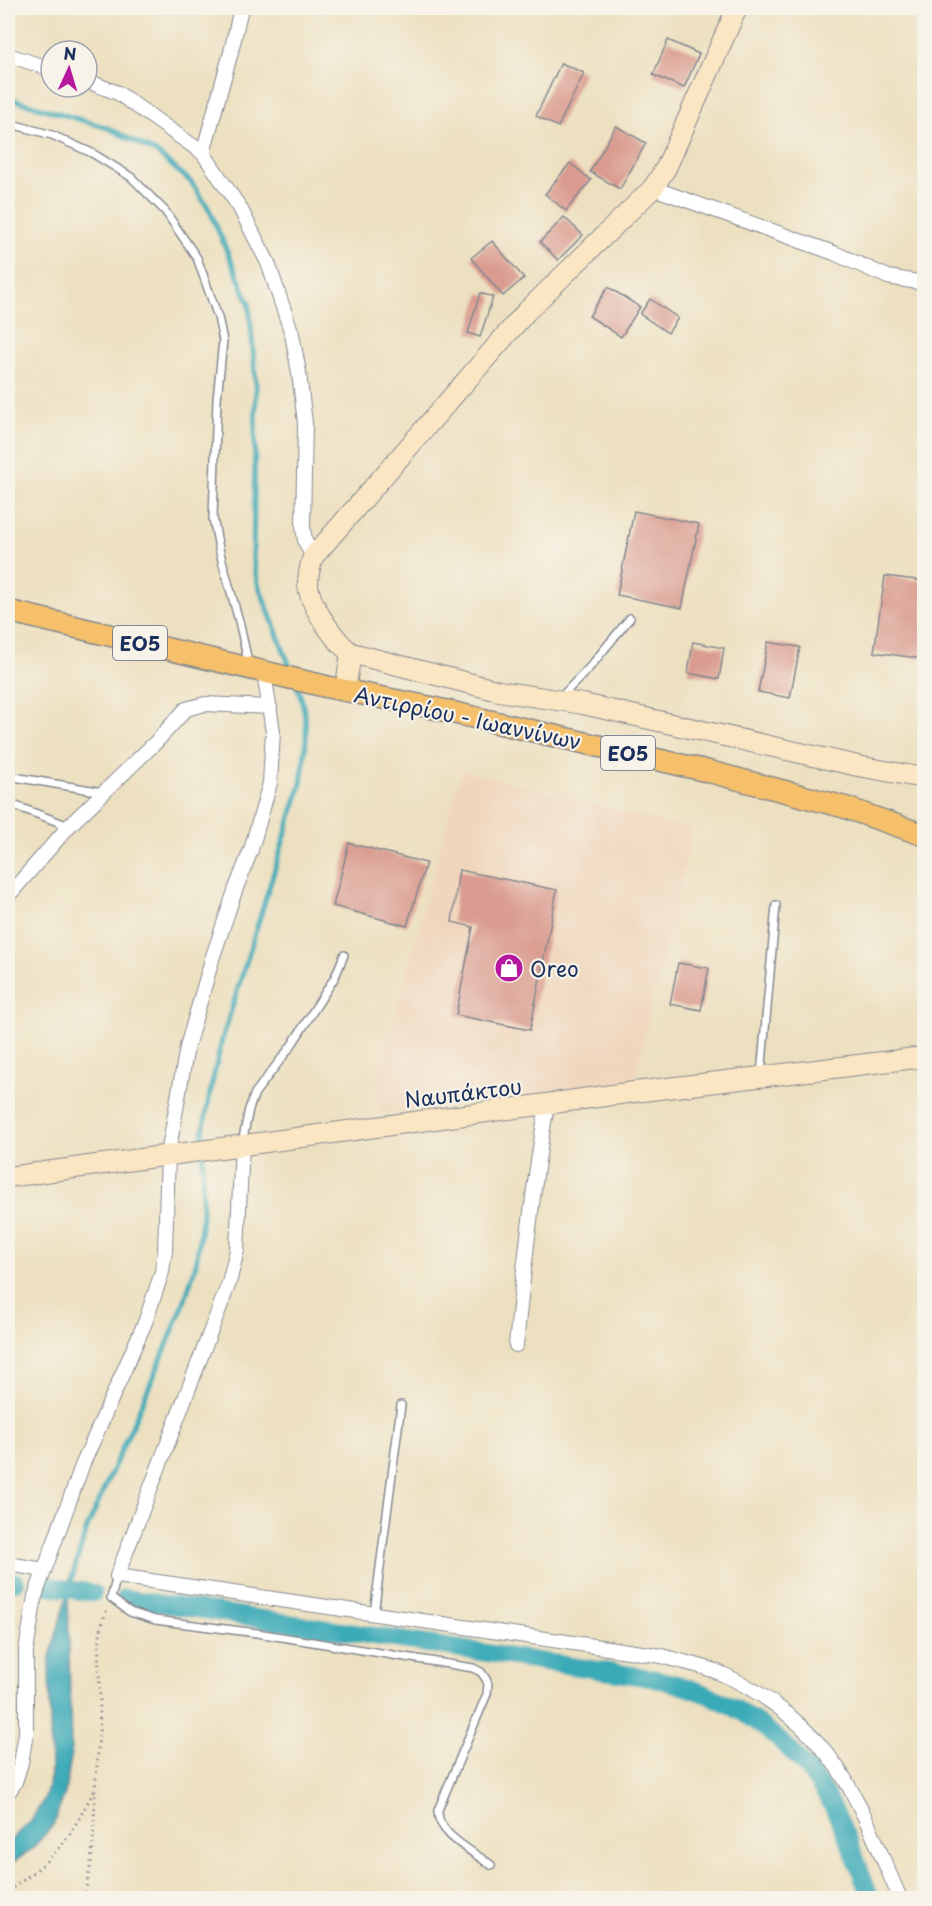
<svg xmlns="http://www.w3.org/2000/svg" width="932" height="1906" viewBox="0 0 932 1906" font-family="'Playpen Sans',sans-serif">
<rect width="100%" height="100%" fill="#f7f3e8"/>
<filter id="ink" filterUnits="userSpaceOnUse"><feTurbulence type="fractalNoise" baseFrequency=".0167" numOctaves="2"/><feDisplacementMap in="SourceGraphic" scale="12" xChannelSelector="R" yChannelSelector="G"/><feConvolveMatrix kernelMatrix="1 2 1 2 8 2 1 2 1" color-interpolation-filters="sRGB"/></filter>
<filter id="wash" filterUnits="userSpaceOnUse"><feTurbulence type="fractalNoise" baseFrequency=".008" numOctaves="4" result="noise"/><feDisplacementMap in="SourceGraphic" scale="24" xChannelSelector="R" yChannelSelector="G"/><feGaussianBlur stdDeviation="1.35" result="paint"/><feColorMatrix in="noise" values="0 0 0 0 0 0 0 0 0 0 0 0 0 0 0 0 0 1.4 0 .05"/><feComposite in="paint" operator="in"/></filter>
<g filter="url(#wash)">
<rect width="100%" height="100%" fill="#ede0c0"/>
<polygon fill="#f0d6bc" points="461,770 693,830 634,1082 379,1114 377,1082"/>
<polygon fill="#3baab8" stroke="#2b6c8b" stroke-width="1.5" points="68,1590 71,1757 65,1793 53,1825 32,1849 8,1866 8,1843 32,1819 45,1798 51,1775 49,1661"/>
<g fill="none" stroke-linecap="round" stroke-linejoin="round">
<g stroke="#3baab8" stroke-width="5">
<polyline points="8,98 108,128 157,153 191,182 209,209 249,303 256,385 253,560 258,584 292,672"/>
<path d="M 68,1590 L 87,1528 L 160,1362 L 183,1306 L 196,1264 L 202,1219 L 203,1131 L 212,1083 L 222,1040 L 301,784 C 306,747 311,722 297,686"/>
</g>
<g stroke="#3baab8" stroke-width="18">
<polyline points="8,1581 16,1582"/>
<polyline points="48,1586 93,1593"/>
<path d="M 124,1598 L 598,1670 C 630,1675 662,1678 692,1689 C 749,1708 800,1750 830,1802 C 847,1832 858,1867 871,1898"/>
</g>
</g>
<g id="blocks">
<g fill="#da9c90">
<polygon points="668,40 699,54 684,88 653,75"/>
<polygon points="561,63 584,73 558,127 536,116"/>
<polygon points="616,126 646,143 620,189 590,172"/>
<polygon points="570,163 591,180 566,211 545,194"/>
<polygon points="564,217 583,235 558,260 540,242"/>
<polygon points="492,241 524,278 503,296 471,258"/>
<polygon points="608,287 640,307 621,337 589,316"/>
<polygon points="480,293 493,297 480,337 468,333"/>
<polygon points="650,299 678,318 668,333 640,314"/>
<polygon points="634,511 699,524 682,608 617,595"/>
<polygon points="885,576 924,581 924,659 874,652"/>
<polygon points="693,642 724,648 719,679 688,673"/>
<polygon points="768,642 800,647 790,698 758,692"/>
<polygon points="349,843 426,863 407,926 333,906"/>
<polygon points="459,870 557,890 530,1030 456,1015 473,927 452,922"/>
<polygon points="678,963 709,968 701,1010 670,1004"/>
</g>
</g>
</g>
<g filter="url(#ink)">
<use href="#blocks" fill-opacity="0" stroke="#84888f" stroke-width="1.5"/>
<g fill="none" stroke-linecap="round" stroke-linejoin="round">
<g stroke="#84888f" stroke-width="10">
<g id="lane">
<polyline points="8,123 52,135 92,153 131,177 165,211 197,258 218,317 223,341 217,399 213,518 220,553 239,621 249,666"/>
<polyline points="561,697 589,668 630,618"/>
<polyline points="8,776 103,792"/>
<polyline points="8,803 69,826"/>
<polyline points="761,1075 776,905"/>
<polyline points="242,1143 249,1109 255,1093 291,1046 335,977 344,955"/>
<path d="M 117,1576 L 111,1598 L 130,1612 L 155,1620 L 257,1633 L 473,1668 L 481,1672 L 486,1679 L 488,1684 L 487,1694 L 438,1810 C 436,1834 474,1852 491,1865"/>
<polyline points="374,1614 401,1405"/>
</g>
</g>
<g stroke="#84888f" stroke-width="16">
<g id="street">
<polyline points="8,55 51,69"/>
<polyline points="87,81 118,93 203,153 240,208 268,263 292,334 299,373 305,423 303,526 305,541 313,557"/>
<polyline points="203,153 231,52 241,8"/>
<polyline points="653,188 834,253 888,277 924,283"/>
<polyline points="8,896 69,826 156,742 186,709 205,704 270,707"/>
<path d="M 242,1145 L 237,1250 L 229,1283 L 117,1576 L 662,1656 C 681,1662 702,1665 720,1673 C 766,1693 811,1728 839,1770 C 865,1810 881,1856 900,1898"/>
<path d="M 516,1345 C 524,1265 533,1185 547,1105"/>
<polyline points="8,1564 44,1570"/>
<polyline points="8,1793 15,1782 21,1763 26,1733 26,1651 35,1596 82,1466 146,1320 162,1272 165,1251 168,1154 187,1047 213,956 236,888 251,850 270,783 273,732 264,672"/>
</g>
</g>
<g stroke="#84888f" stroke-width="22">
<g id="secondary">
<path d="M 737,8 L 666,168 L 653,188 L 526,312 L 313,557 C 310,566 308,576 308,585 C 310,606 335,641 351,653 L 499,691 L 583,704 L 858,766 L 924,778"/>
<polyline points="345,691 351,653"/>
<polyline points="8,1177 634,1092 924,1057"/>
</g>
</g>
<g stroke="#84888f" stroke-width="24">
<polyline id="primary" points="8,611 328,687 429,707 707,771 844,807 924,835"/>
</g>
<g stroke="#84888f" stroke-width="3" stroke-dasharray="1.5 4.5" stroke-linecap="butt">
<path d="M 8,1891 C 25,1879 43,1866 58,1849 C 74,1832 83,1809 95,1790"/>
<path d="M 83,1898 C 94,1863 94,1827 95,1790 C 97,1761 100,1732 100,1703 C 100,1668 94,1642 107,1609"/>
</g>
<use href="#lane" stroke="#fff" stroke-width="7"/>
<use href="#street" stroke="#fff" stroke-width="14"/>
<use href="#secondary" stroke="#fbe6c4" stroke-width="20"/>
<use href="#primary" stroke="#f6c06b" stroke-width="21"/>
</g>
</g>
<defs>
<g id="shop-disc" transform="scale(1.5)"><circle r="9.5" fill="#b5179e" stroke="#f7f3e8"/><path d="M-5-2.5h2.3a2.7 3.5 0 0 1 5.4 0H5L5.5 6h-11ZM-1.5-2.5h3a1.5 2.3 0 0 0-3 0Z" fill="#fff"/></g>
</defs>
<g fill-rule="evenodd">
<use href="#shop-disc" x="509" y="968"/>
</g>
<g text-anchor="middle" dominant-baseline="central" stroke-width="4.5" stroke-linejoin="round" paint-order="stroke">
<g fill="#f7f3e8" stroke="#5d6a87" stroke-width="1.5">
<rect x="113" y="626" width="54" height="34" rx="4.5"/>
<rect x="601" y="736" width="54" height="34" rx="4.5"/>
</g>
<g font-size="20" font-weight="bold" fill="#1b2f5e">
<text x="140" y="643">ΕΟ5</text>
<text x="628" y="753">ΕΟ5</text>
</g>
<g font-size="21" fill="#1b2f5e" stroke="#f7f3e8">
<text transform="translate(468 717) rotate(12)">Αντιρρίου - Ιωαννίνων</text>
<text transform="translate(463 1092) rotate(-7)">Ναυπάκτου</text>
</g>
<g font-size="21" fill="#1b2f5e" stroke="#f7f3e8" text-anchor="start">
<text x="530" y="968">Oreo</text>
</g>
</g>
<rect width="932" height="1906" fill="none" stroke="#f7f3e8" stroke-width="30"/>
<g transform="translate(69 69) rotate(4)"><circle r="28" fill="#f7f3e8" stroke="#9fa5b1" stroke-width="1.5"/>
<path d="M0-4.5L10 22L0 15L-10 22Z" fill="#b5179e"/>
<text y="-9" font-size="16" font-weight="bold" text-anchor="middle" fill="#1b2f5e">N</text>
</g>
</svg>
